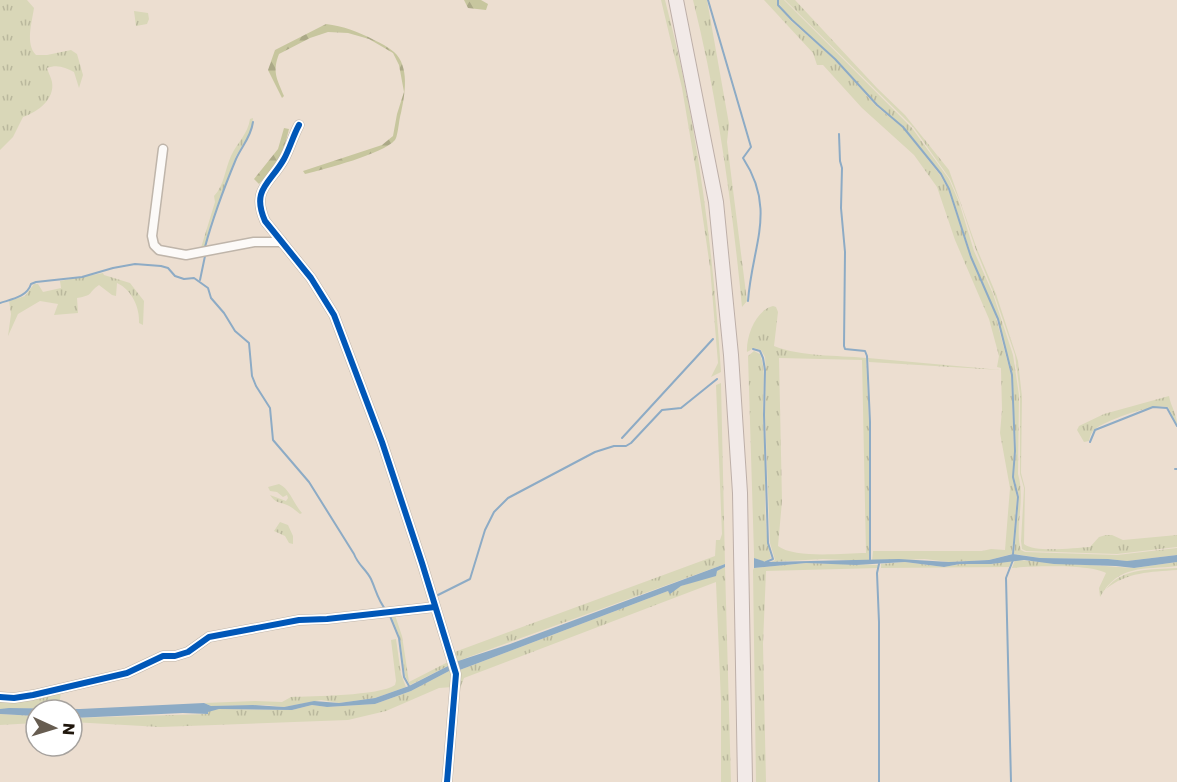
<svg xmlns="http://www.w3.org/2000/svg" width="1177" height="782" viewBox="0 0 1177 782" font-family="Poppins,sans-serif">
<defs>
<pattern id="grass-tufts" width="24" height="20" patternUnits="userSpaceOnUse" patternTransform="scale(1.5)"><rect width="24" height="20" fill="#d9d7b8"/><path d="M3 7l-1-3M5 7V3M7 7l1-3M15 17l-1-3M17 17v-4M19 17l1-3" fill="none" stroke="#bab89d"/></pattern>
<pattern id="forest-firs" width="22" height="20" patternUnits="userSpaceOnUse" patternTransform="scale(1.5)"><rect width="22" height="20" fill="#c7c69e"/><path d="M5 1l3.5 6h-7zM16 11l3.5 6h-7z" fill="#aba987"/></pattern>
</defs>
<rect width="100%" height="100%" fill="#ecded0"/>
<g fill="url(#grass-tufts)" fill-rule="evenodd">
<path d="M 0,0 L 27,0 L 34,8 C 32,22 25,44 36,55 L 47,55 L 71,50 L 77,54 L 83,75 L 79,88 L 74,72 C 65,67 57,64 47,68 C 48,72 51,77 52,82 C 55,99 38,112 23,117 L 13,137 L 0,150 Z"/>
<path d="M 661,0 L 665,0 C 697,121 713,247 721,372 L 711,377 L 718,363 L 710,267 L 696,171 L 682,88 Z"/>
<path d="M 693,0 L 707,0 L 729,124 L 727,142 L 747,301 L 742,307 C 732,204 718,100 693,0 Z"/>
<polygon points="764,0 777,0 778,5 791,21 834,59 876,106 903,128 940,175 948,189 971,258 994,310 1011,375 1014,451 1013,477 1017,497 1012,554 989,560 949,562 925,559 872,561 873,551 982,551 991,549 1005,550 1010,488 1000,433 1002,410 1001,370 869,362 868,358 1001,370 1001,368 997,367 999,356 989,319 955,240 937,187 914,155 862,108 823,65 817,65 813,53"/>
<path d="M 779,0 L 784,0 L 912,128 L 949,179 L 959,202 L 974,251 L 993,294 L 1013,355 L 1019,395 L 1018,474 C 1026,501 1014,527 1021,550 L 1025,552 L 1117,555 L 1177,548 L 1177,555 L 1127,561 L 1108,559 L 1040,558 L 1014,554 L 1019,497 L 1014,477 L 1016,451 L 1012,374 L 998,319 L 972,257 L 949,188 L 942,174 L 904,127 L 877,105 L 835,58 L 792,20 L 779,4 Z"/>
<path d="M 785,0 L 795,0 L 877,88 L 905,115 L 949,170 L 977,249 L 996,294 L 1018,361 L 1022,397 L 1021,473 L 1025,488 L 1024,544 C 1035,553 1074,548 1090,547 L 1099,537 L 1106,535 L 1112,535 L 1123,540 L 1177,535 L 1177,547 L 1117,554 L 1026,551 L 1022,549 L 1021,541 L 1024,488 L 1020,474 L 1020,394 L 1015,355 L 994,294 L 976,250 L 960,202 L 950,179 L 913,127 Z"/>
<polygon points="134,11 148,13 149,19 147,24 136,26"/>
<path d="M 253,118 L 251,132 L 236,156 L 211,222 L 204,250 L 200,251 L 215,202 L 214,196 C 224,186 225,169 231,156 C 237,143 248,134 250,119 Z"/>
<path d="M 103,273 L 104,275 L 130,283 L 144,301 L 143,325 L 139,323 C 140,308 132,290 117,283 L 116,296 L 112,295 L 99,285 C 87,293 95,295 77,298 L 78,313 L 54,315 L 58,304 L 40,301 L 18,314 L 8,336 L 11,314 L 9,301 L 25,296 L 34,284 L 38,284 L 43,292 L 61,288 L 60,281 Z"/>
<path d="M 773,306 L 776,307 L 778,312 L 774,346 C 802,357 836,355 866,358 L 869,424 L 869,561 L 823,559 L 771,562 L 775,560 L 770,543 L 765,415 L 766,370 L 765,357 L 761,350 L 754,348 L 747,352 C 746,336 756,310 773,306 ZM 779,358 L 862,360 L 866,553 C 844,553 795,559 778,546 L 782,501 Z"/>
<path d="M 754,351 L 760,354 C 767,373 762,394 763,414 C 763,430 765,445 765,461 C 766,492 763,528 771,558 L 764,562 L 754,558 L 754,554 L 748,356 Z"/>
<polygon points="721,383 725,564 455,662 452,653 715,556 716,540 720,540 722,534 716,385"/>
<path d="M 1169,396 C 1171,407 1177,414 1177,425 L 1168,407 C 1154,403 1106,420 1095,429 C 1091,432 1090,437 1089,441 L 1084,442 L 1077,430 L 1079,426 L 1104,414 Z"/>
<path d="M 279,484 C 290,489 293,503 302,513 L 300,514 C 296,511 292,507 287,505 C 280,502 275,503 270,495 L 286,501 L 288,498 L 287,495 L 283,497 L 277,492 L 270,491 L 268,487 Z"/>
<polygon points="280,522 288,525 293,536 293,544 289,543 285,536 274,531"/>
<polygon points="1012,560 1009,567 881,568 881,564 905,562 944,567 960,564 991,564"/>
<path d="M 1015,560 L 1134,568 L 1177,562 L 1177,566 C 1143,570 1119,564 1100,597 L 1099,588 L 1106,573 C 1089,564 1033,566 1012,568 Z"/>
<polygon points="806,563 878,565 878,568 766,571 763,644 766,782 756,782 753,570 754,568"/>
<polygon points="725,567 731,782 721,782 721,702 716,582 464,678 458,694 457,671 668,591 670,593 681,586 714,575 717,571"/>
<path d="M 1177,568 L 1177,570 C 1150,572 1127,572 1106,589 C 1123,567 1151,570 1177,568 Z"/>
<polygon points="391,615 395,615 402,636 409,682 448,662 450,665 410,685 405,676 400,638"/>
<path d="M 396,639 L 401,674 L 406,687 L 375,698 L 339,703 L 321,700 L 284,707 L 266,705 L 211,706 L 204,703 L 255,701 L 282,702 L 291,697 C 312,696 379,696 395,685 L 396,681 L 391,640 Z"/>
<polygon points="451,670 453,687 439,688 386,711 348,720 160,727 72,722 72,718 208,714 208,711 219,709 292,710 312,705 327,707 375,704 411,691"/>
<polygon points="61,691 59,708 0,709 0,699"/>
<polygon points="0,714 36,716 36,723 0,725"/>
</g>
<g fill="url(#forest-firs)">
<polygon points="464,0 481,0 488,4 486,10 468,8"/>
<path d="M 326,24 C 343,26 359,32 374,40 C 381,43 388,47 394,52 C 410,66 405,95 401,113 C 399,119 398,137 395,140 C 383,154 325,169 305,174 L 303,171 L 382,145 L 393,136 L 397,114 L 404,92 L 399,65 L 393,53 L 369,39 L 348,33 L 328,32 L 310,38 L 279,54 C 272,72 277,79 284,96 L 282,98 L 268,70 L 275,50 Z"/>
<path d="M 284,128 L 289,129 C 283,155 277,165 259,184 L 254,179 L 278,149 Z"/>
</g>
<g fill="#8dabc5">
<polygon points="1013,554 1040,558 1108,559 1127,561 1177,555 1177,562 1134,568 1116,566 1054,564 1024,560 991,564 960,564 944,567 905,562 856,565 806,563 754,568 754,558 766,562 899,559 949,562 989,560"/>
<polygon points="725,564 725,567 717,571 716,576 681,586 670,594 668,591 457,671 455,662 510,644"/>
<polygon points="450,665 451,670 411,691 375,704 327,707 312,705 292,710 219,709 208,712 208,714 183,713 73,718 72,710 36,710 36,716 0,714 0,709 9,708 80,709 204,703 211,706 253,705 284,707 314,701 339,703 375,698 409,686"/>
</g>
<g fill="none" stroke-linecap="round" stroke-linejoin="round">
<g stroke="#8dabc5" stroke-width="2">
<path d="M 708,0 L 751,147 L 743,158 C 777,210 752,245 748,301"/>
<polyline points="778,0 778,5 792,20 835,59 877,105 903,127 941,174 949,189 971,257 998,319 1012,375 1015,451 1013,477 1018,497 1013,554"/>
<polyline points="839,134 840,161 842,168 841,208 845,252 844,346 845,349 865,351 867,356 870,422 870,561"/>
<path d="M 205,247 C 213,217 224,188 236,159 C 242,146 251,137 253,122"/>
<polyline points="200,280 205,256"/>
<path d="M 0,303 C 12,299 27,297 31,284 L 36,282 L 82,277 L 113,268 L 135,264 L 161,266 L 168,268 L 175,276 L 184,279 L 194,278 L 208,288 L 211,298 L 224,313 L 235,331 L 249,343 L 252,376 L 256,386 L 270,408 L 273,440 L 309,482 L 354,554 C 358,565 366,569 371,579 C 376,590 378,601 386,610"/>
<polyline points="753,349 760,351 763,358 765,370 764,415 768,543 773,559 766,562"/>
<polyline points="622,438 713,339"/>
<polyline points="1090,442 1095,430 1153,407 1167,408 1177,426"/>
<polyline points="1175,469 1177,469"/>
<polyline points="436,596 470,579 485,530 494,512 508,498 595,452 614,446 626,446 631,443 662,410 681,408 717,379"/>
<polyline points="390,616 399,638 404,677 409,686"/>
<polyline points="879,782 879,622 877,573 879,564"/>
<polyline points="1011,782 1006,578 1013,560"/>
</g>
<g stroke="#bfb5aa" stroke-width="11">
<g id="minor">
<path d="M 299,125 C 293,136 290,148 284,159 C 270,184 251,189 265,221 L 311,278 L 334,315 L 382,442 L 422,563 L 456,674 L 447,782"/>
<polyline points="163,149 152,236 154,245 159,250 186,255 254,242 282,242"/>
<polyline points="0,697 14,698 33,695 127,673 163,656 175,656 188,652 209,637 299,620 327,619 435,607"/>
</g>
</g>
<g stroke="#bdafa8" stroke-width="16">
<polyline id="trunk" points="676,0 716,202 731,355 740,493 745,782"/>
</g>
<use href="#minor" stroke="#fcfaf8" stroke-width="8"/>
<use href="#trunk" stroke="#f2eae8" stroke-width="14"/>
<g stroke="#fff" stroke-width="10">
<g id="cycleway">
<path d="M 299,125 C 293,136 290,148 284,159 C 270,184 251,189 265,221 L 311,278 L 334,315 L 382,442 L 422,563 L 456,674 L 447,782"/>
<polyline points="0,697 14,698 33,695 127,673 163,656 175,656 188,652 209,637 299,620 327,619 435,607"/>
</g>
</g>
<use href="#cycleway" stroke="#0057b8" stroke-width="6"/>
</g>
<g transform="translate(54 728) rotate(94)"><circle r="28" fill="#ffffff" stroke="#a6a29e" stroke-width="1.5"/>
<path d="M0-4.5L10 22L0 15L-10 22Z" fill="#675d51"/>
<text y="-9" font-size="16" font-weight="bold" text-anchor="middle" fill="#20170d">N</text>
</g>
</svg>
